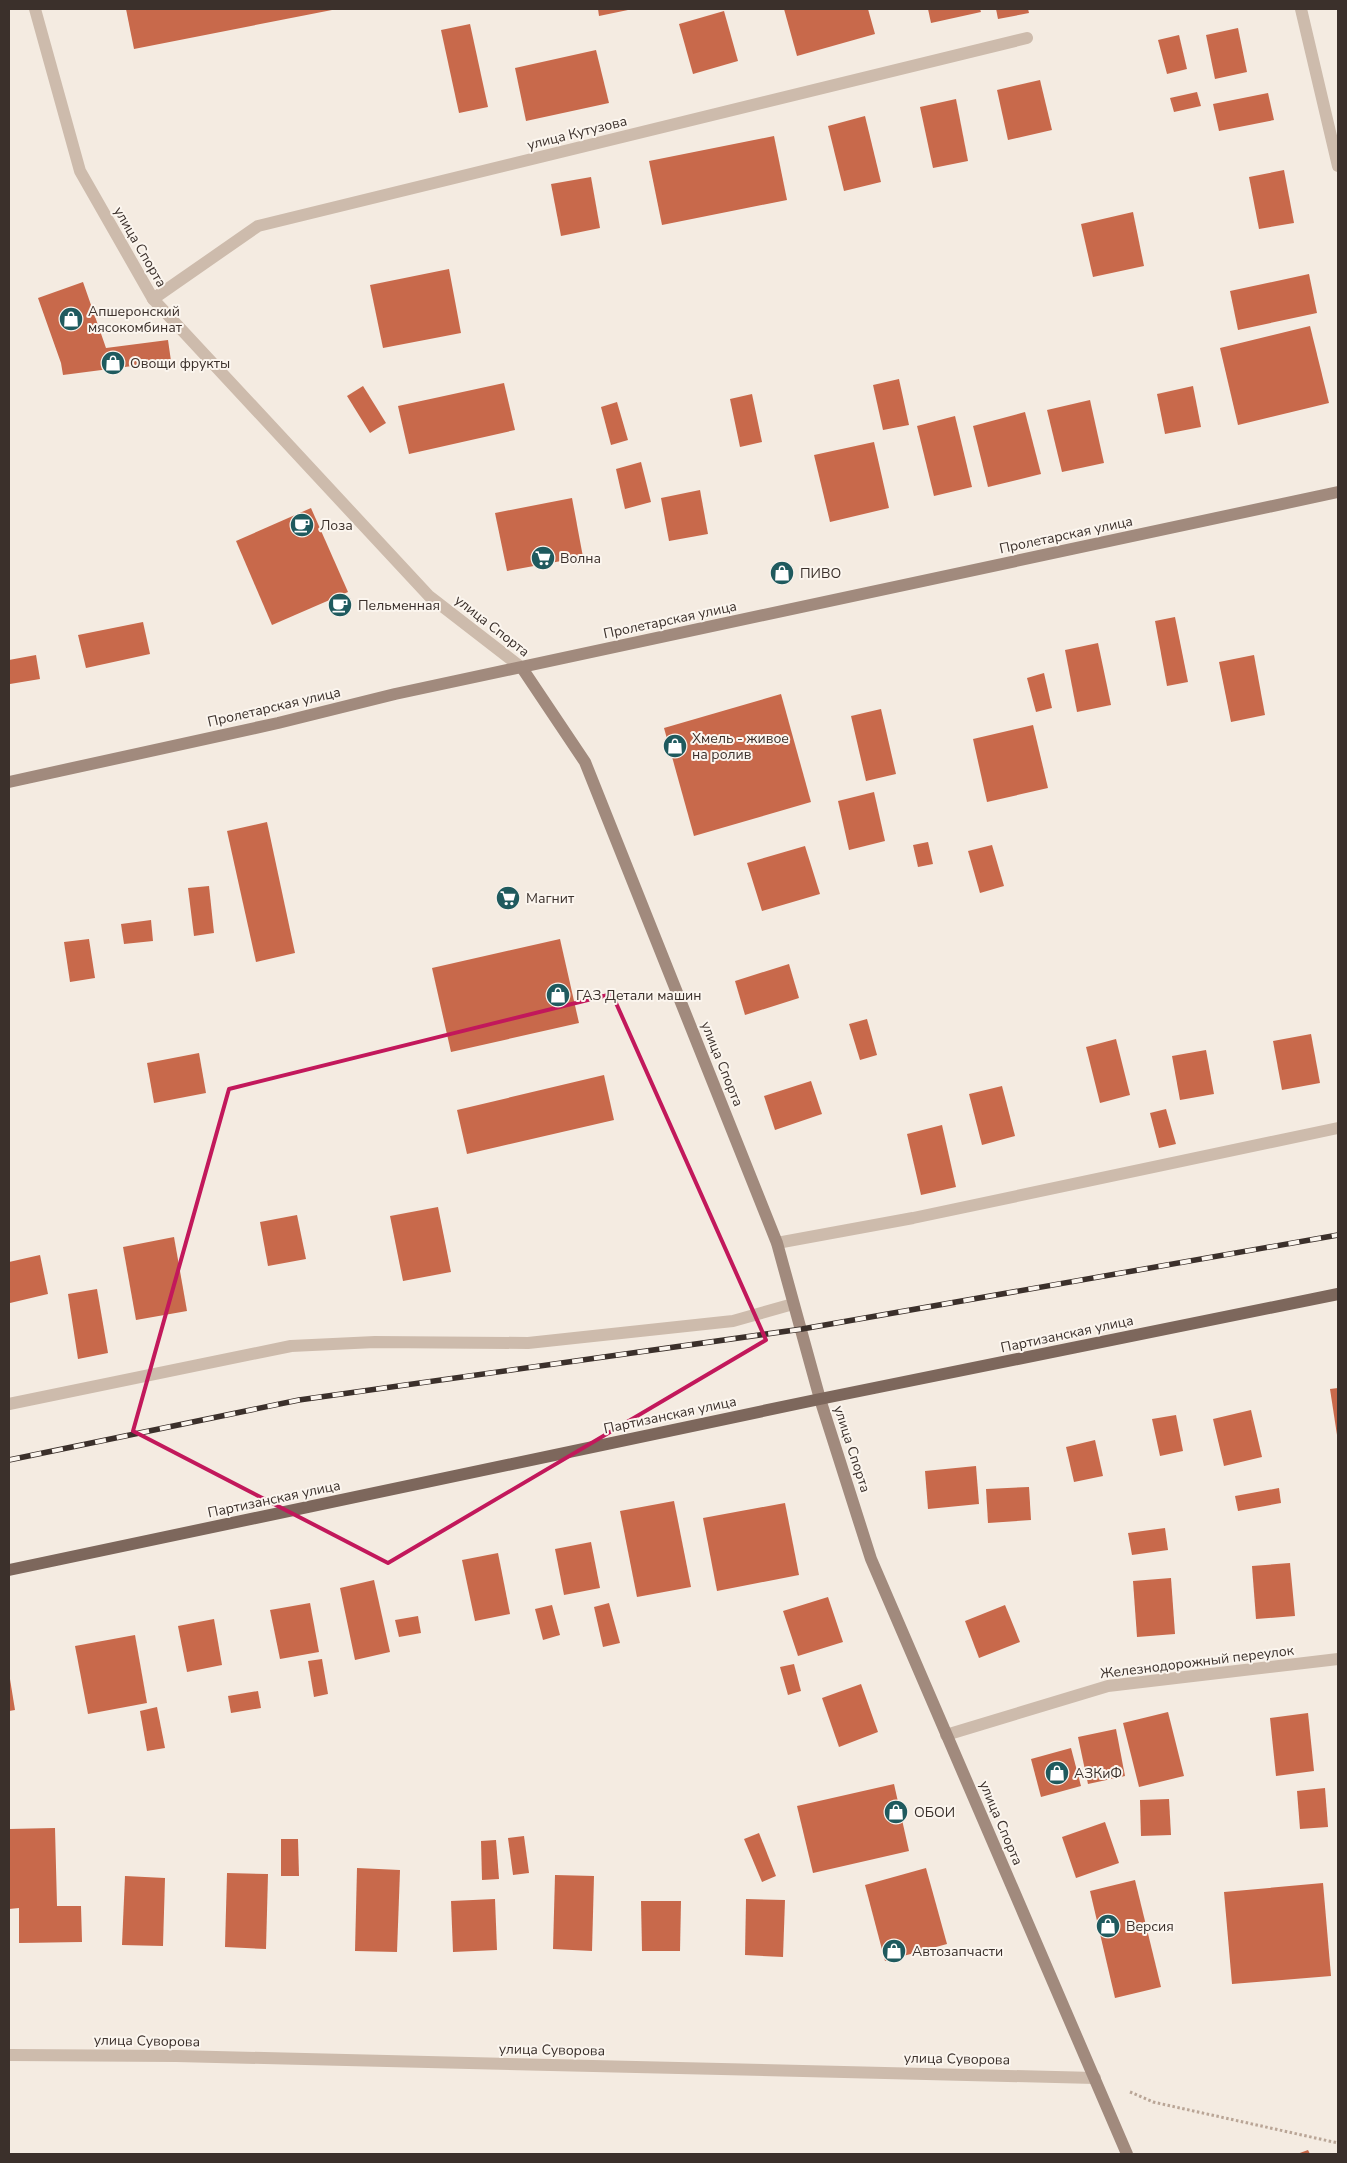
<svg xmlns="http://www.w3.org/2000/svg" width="1347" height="2163" viewBox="0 0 1347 2163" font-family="'Nunito Sans',sans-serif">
<rect width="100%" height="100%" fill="#f4ebe1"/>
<g fill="#c8694b">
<polygon points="126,9 332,9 332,10 134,49"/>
<polygon points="598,9 628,9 628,10 599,16"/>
<polygon points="784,9 868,9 875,34 797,56"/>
<polygon points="928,9 980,9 981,12 931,23"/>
<polygon points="996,9 1028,9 1029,13 998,19"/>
<polygon points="724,11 738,61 693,74 679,24"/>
<polygon points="470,24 488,107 459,113 441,30"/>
<polygon points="1238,28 1247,72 1215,79 1206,35"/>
<polygon points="1179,35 1187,69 1167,74 1158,40"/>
<polygon points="596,50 609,103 526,121 515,68"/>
<polygon points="1040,80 1052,130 1008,140 997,90"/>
<polygon points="1197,92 1201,106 1174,112 1170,98"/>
<polygon points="1268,93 1274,120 1219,131 1213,104"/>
<polygon points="956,99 968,161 933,168 920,107"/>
<polygon points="865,116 881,182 844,191 828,126"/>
<polygon points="774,136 787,200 662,225 649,161"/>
<polygon points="1284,170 1294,223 1259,229 1249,177"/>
<polygon points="591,177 600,228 561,236 551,184"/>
<polygon points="1133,212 1144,266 1093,277 1081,224"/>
<polygon points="449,269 461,333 383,348 370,285"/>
<polygon points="1309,274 1317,313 1238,330 1230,291"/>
<polygon points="83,282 106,348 168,340 171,361 63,375 61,363 38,298"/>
<polygon points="1310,326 1329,403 1238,425 1220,348"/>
<polygon points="899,379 909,425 883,430 873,385"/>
<polygon points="504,383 515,430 409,454 398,406"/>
<polygon points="363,386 386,423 370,433 347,396"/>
<polygon points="1193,386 1201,427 1165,434 1157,394"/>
<polygon points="752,394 762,442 740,447 730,399"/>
<polygon points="1090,400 1104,463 1062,472 1047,410"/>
<polygon points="617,402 628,440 611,445 601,407"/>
<polygon points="1025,412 1041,474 988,487 973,426"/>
<polygon points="955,416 972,487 934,496 917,426"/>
<polygon points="874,442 889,508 830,522 814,455"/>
<polygon points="641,462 651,502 625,509 616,469"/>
<polygon points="700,490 708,534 669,541 661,498"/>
<polygon points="572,498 583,557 507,571 495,513"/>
<polygon points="311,508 348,592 272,625 236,541"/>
<polygon points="1175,617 1188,682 1167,686 1155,621"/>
<polygon points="143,622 150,654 86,668 78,635"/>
<polygon points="1098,643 1111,705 1077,712 1065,650"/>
<polygon points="36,655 40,679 10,684 9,660"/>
<polygon points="1254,655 1265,715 1231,722 1219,662"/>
<polygon points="1044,673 1052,708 1036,712 1027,678"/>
<polygon points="781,694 811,802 694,836 664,728"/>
<polygon points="881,709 896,774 866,781 851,716"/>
<polygon points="1033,725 1048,788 987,802 973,739"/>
<polygon points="874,792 885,841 849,850 838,801"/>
<polygon points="267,822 295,953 256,962 227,831"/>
<polygon points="928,842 933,864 918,867 913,845"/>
<polygon points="992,845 1004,886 980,893 968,851"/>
<polygon points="805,846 820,894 762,911 747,863"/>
<polygon points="209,886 214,933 194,936 188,888"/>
<polygon points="151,920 153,941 124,944 121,924"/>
<polygon points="89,939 95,978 70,982 64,942"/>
<polygon points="560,939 579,1023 451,1052 432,968"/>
<polygon points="789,964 799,998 745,1015 735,981"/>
<polygon points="867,1019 877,1055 860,1060 849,1024"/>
<polygon points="1311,1034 1320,1083 1282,1090 1273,1041"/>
<polygon points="1116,1039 1130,1095 1100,1103 1086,1047"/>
<polygon points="1206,1050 1214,1094 1180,1100 1172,1056"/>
<polygon points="199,1053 206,1093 154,1103 147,1063"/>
<polygon points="604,1075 614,1120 467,1154 457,1110"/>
<polygon points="811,1081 822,1114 775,1130 764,1096"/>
<polygon points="1002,1086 1015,1136 982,1145 969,1094"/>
<polygon points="1166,1109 1176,1144 1159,1148 1150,1113"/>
<polygon points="942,1125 956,1187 921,1195 907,1134"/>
<polygon points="438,1207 451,1272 403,1281 390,1216"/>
<polygon points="297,1215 306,1259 268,1266 260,1222"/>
<polygon points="174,1237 187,1311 136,1320 123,1247"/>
<polygon points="40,1255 48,1294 10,1303 9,1262"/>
<polygon points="97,1289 108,1353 78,1359 68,1294"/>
<polygon points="1338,1388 1338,1435 1337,1435 1330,1389"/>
<polygon points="1251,1410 1262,1457 1224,1466 1213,1419"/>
<polygon points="1176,1415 1183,1451 1160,1456 1152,1419"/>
<polygon points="1095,1440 1103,1476 1074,1482 1066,1447"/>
<polygon points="976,1466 979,1504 928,1509 925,1471"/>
<polygon points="1029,1487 1031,1520 988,1523 986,1489"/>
<polygon points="1279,1488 1281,1503 1238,1511 1235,1496"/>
<polygon points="674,1501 691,1587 637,1597 620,1511"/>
<polygon points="785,1503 799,1575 717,1591 703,1518"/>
<polygon points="1165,1528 1168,1550 1132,1555 1128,1533"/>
<polygon points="591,1542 600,1588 564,1595 555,1549"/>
<polygon points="498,1553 510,1614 475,1621 462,1560"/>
<polygon points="1290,1563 1295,1616 1256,1619 1252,1566"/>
<polygon points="1171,1578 1175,1634 1137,1637 1133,1581"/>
<polygon points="374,1580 390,1652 355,1660 340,1588"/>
<polygon points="828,1597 843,1642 798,1656 783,1611"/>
<polygon points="310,1603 319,1652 280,1659 270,1610"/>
<polygon points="609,1603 620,1643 603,1647 594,1607"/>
<polygon points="552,1605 560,1635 543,1640 535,1609"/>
<polygon points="1005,1605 1020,1642 979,1658 965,1621"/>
<polygon points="418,1616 421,1633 399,1637 395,1620"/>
<polygon points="214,1619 222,1665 187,1672 178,1626"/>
<polygon points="135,1635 147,1703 88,1714 75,1646"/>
<polygon points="322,1659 328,1694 314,1697 308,1661"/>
<polygon points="794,1664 801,1691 788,1695 780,1667"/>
<polygon points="9,1673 15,1710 9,1711"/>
<polygon points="861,1684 878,1732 839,1747 822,1698"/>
<polygon points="258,1691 261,1708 231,1713 228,1696"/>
<polygon points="157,1707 165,1748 147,1751 140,1711"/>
<polygon points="1168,1712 1184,1776 1139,1787 1123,1723"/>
<polygon points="1308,1713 1314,1771 1276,1776 1270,1718"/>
<polygon points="1116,1729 1125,1776 1088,1784 1078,1737"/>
<polygon points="1071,1748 1081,1786 1041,1797 1031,1759"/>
<polygon points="894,1784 909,1851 813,1873 797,1806"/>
<polygon points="1325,1788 1328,1827 1300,1829 1297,1791"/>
<polygon points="1169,1799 1171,1835 1141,1836 1140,1800"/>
<polygon points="1105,1822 1119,1863 1076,1878 1062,1837"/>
<polygon points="55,1828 57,1906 81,1906 82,1942 19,1943 19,1908 9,1909 9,1829"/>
<polygon points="759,1833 776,1876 762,1882 744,1839"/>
<polygon points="524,1836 529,1873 513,1875 508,1838"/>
<polygon points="281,1839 298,1839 299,1876 281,1876"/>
<polygon points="496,1840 499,1879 482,1880 481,1841"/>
<polygon points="357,1868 400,1870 397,1952 355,1951"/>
<polygon points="926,1868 947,1944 885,1961 865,1885"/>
<polygon points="227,1873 268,1874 266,1949 225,1947"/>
<polygon points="555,1875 594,1876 592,1951 553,1949"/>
<polygon points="125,1876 165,1878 163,1946 122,1945"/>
<polygon points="1135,1880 1161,1987 1115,1998 1090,1891"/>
<polygon points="1323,1883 1331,1976 1232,1984 1224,1892"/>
<polygon points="495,1899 497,1950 453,1952 451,1901"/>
<polygon points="746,1899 785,1900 783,1957 745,1955"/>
<polygon points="641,1901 681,1901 680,1951 642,1951"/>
<polygon points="1308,2150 1310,2154 1297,2154"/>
</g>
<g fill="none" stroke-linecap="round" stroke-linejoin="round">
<polyline stroke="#b9a596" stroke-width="3" stroke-dasharray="2.5 2.5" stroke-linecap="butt" points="1130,2092 1153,2102 1338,2143"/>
<g stroke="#cdbbac" stroke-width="12">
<polyline points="35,9 80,171 153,299 429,596 522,668"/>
<polyline points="1301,9 1338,166"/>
<polyline points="153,299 258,226 1027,38"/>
<polyline points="777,1243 913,1218 1338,1128"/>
<polyline points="9,1404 291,1346 375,1342 528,1343 733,1321 793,1304"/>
<polyline points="946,1735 1108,1686 1338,1659"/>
<polyline points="9,2055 176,2056 1095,2078"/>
</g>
<g stroke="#a18a7d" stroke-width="12">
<polyline points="522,668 585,762 777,1243 820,1399 871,1559 1127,2154"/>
<polyline points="9,782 278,723 395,694 1338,492"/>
</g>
<polyline stroke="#7d675c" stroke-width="12" points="9,1570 820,1399 1338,1294"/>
<g stroke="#3b302b" stroke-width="5.5">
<polyline id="rail" points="9,1460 299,1400 802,1329 1338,1235"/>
</g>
<use href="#rail" stroke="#fbf5ee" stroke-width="4" stroke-dasharray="11" stroke-linecap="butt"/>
</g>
<path fill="none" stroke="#c2185b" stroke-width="4" stroke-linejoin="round" d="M 612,994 L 766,1340 L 388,1563 L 133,1431 L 229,1089 Z"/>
<defs>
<g id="shop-disc" transform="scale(1.25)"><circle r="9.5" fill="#1f5a5e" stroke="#fbf5ee"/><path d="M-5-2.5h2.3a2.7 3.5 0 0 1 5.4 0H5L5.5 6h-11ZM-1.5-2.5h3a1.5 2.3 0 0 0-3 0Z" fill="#fff"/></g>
<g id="cafe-disc" transform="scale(1.25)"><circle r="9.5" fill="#1f5a5e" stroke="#fbf5ee"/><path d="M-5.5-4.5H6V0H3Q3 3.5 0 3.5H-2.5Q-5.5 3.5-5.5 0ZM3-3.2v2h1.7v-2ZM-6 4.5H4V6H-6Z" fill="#fff"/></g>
<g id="supermarket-disc" transform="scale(1.25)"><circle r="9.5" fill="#1f5a5e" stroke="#fbf5ee"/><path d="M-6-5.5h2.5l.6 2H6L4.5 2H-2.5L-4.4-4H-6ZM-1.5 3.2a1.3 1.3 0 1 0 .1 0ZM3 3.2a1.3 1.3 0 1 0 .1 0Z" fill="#fff"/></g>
</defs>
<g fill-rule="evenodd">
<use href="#shop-disc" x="71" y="319"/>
<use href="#shop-disc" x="113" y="363"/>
<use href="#cafe-disc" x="302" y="525"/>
<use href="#supermarket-disc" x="543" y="558"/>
<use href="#shop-disc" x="782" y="573"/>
<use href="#cafe-disc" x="340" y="605"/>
<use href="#shop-disc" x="675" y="746"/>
<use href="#supermarket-disc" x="508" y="898"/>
<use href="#shop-disc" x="558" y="995"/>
<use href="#shop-disc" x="1057" y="1773"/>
<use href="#shop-disc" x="896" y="1812"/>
<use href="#shop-disc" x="1108" y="1926"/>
<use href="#shop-disc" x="894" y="1951"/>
</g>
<g text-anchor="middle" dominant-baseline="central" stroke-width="4" stroke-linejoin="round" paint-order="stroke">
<g font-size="14" fill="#3b302b" stroke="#fbf5ee">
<text transform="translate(577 133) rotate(-14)">улица Кутузова</text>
<text transform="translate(140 247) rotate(60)">улица Спорта</text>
<text transform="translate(1066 535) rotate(-12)">Пролетарская улица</text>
<text transform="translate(670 620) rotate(-12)">Пролетарская улица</text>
<text transform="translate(492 626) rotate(38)">улица Спорта</text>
<text transform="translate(274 707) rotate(-13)">Пролетарская улица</text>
<text transform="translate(722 1064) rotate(68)">улица Спорта</text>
<text transform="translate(1067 1334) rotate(-12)">Партизанская улица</text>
<text transform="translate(670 1415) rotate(-12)">Партизанская улица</text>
<text transform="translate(852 1449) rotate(72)">улица Спорта</text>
<text transform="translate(274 1499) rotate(-12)">Партизанская улица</text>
<text transform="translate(1197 1662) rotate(-7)">Железнодорожный переулок</text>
<text transform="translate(1001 1823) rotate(67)">улица Спорта</text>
<text transform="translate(147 2041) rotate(1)">улица Суворова</text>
<text transform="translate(552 2050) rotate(1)">улица Суворова</text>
<text transform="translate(957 2059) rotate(1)">улица Суворова</text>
</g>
<g font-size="14" fill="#3b302b" stroke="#fbf5ee" text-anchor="start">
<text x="88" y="311">Апшеронский<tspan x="88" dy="16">мясокомбинат</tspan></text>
<text x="130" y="363">Овощи фрукты</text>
<text x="320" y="525">Лоза</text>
<text x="560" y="558">Волна</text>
<text x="800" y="573">ПИВО</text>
<text x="358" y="605">Пельменная</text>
<text x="692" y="738">Хмель - живое<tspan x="692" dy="16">на ролив</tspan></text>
<text x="526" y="898">Магнит</text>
<text x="576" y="995">ГАЗ Детали машин</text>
<text x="1074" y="1773">АЗКиФ</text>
<text x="914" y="1812">ОБОИ</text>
<text x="1126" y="1926">Версия</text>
<text x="912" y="1951">Автозапчасти</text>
</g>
</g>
<rect width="1347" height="2163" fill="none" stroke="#3b302b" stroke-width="20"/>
</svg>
